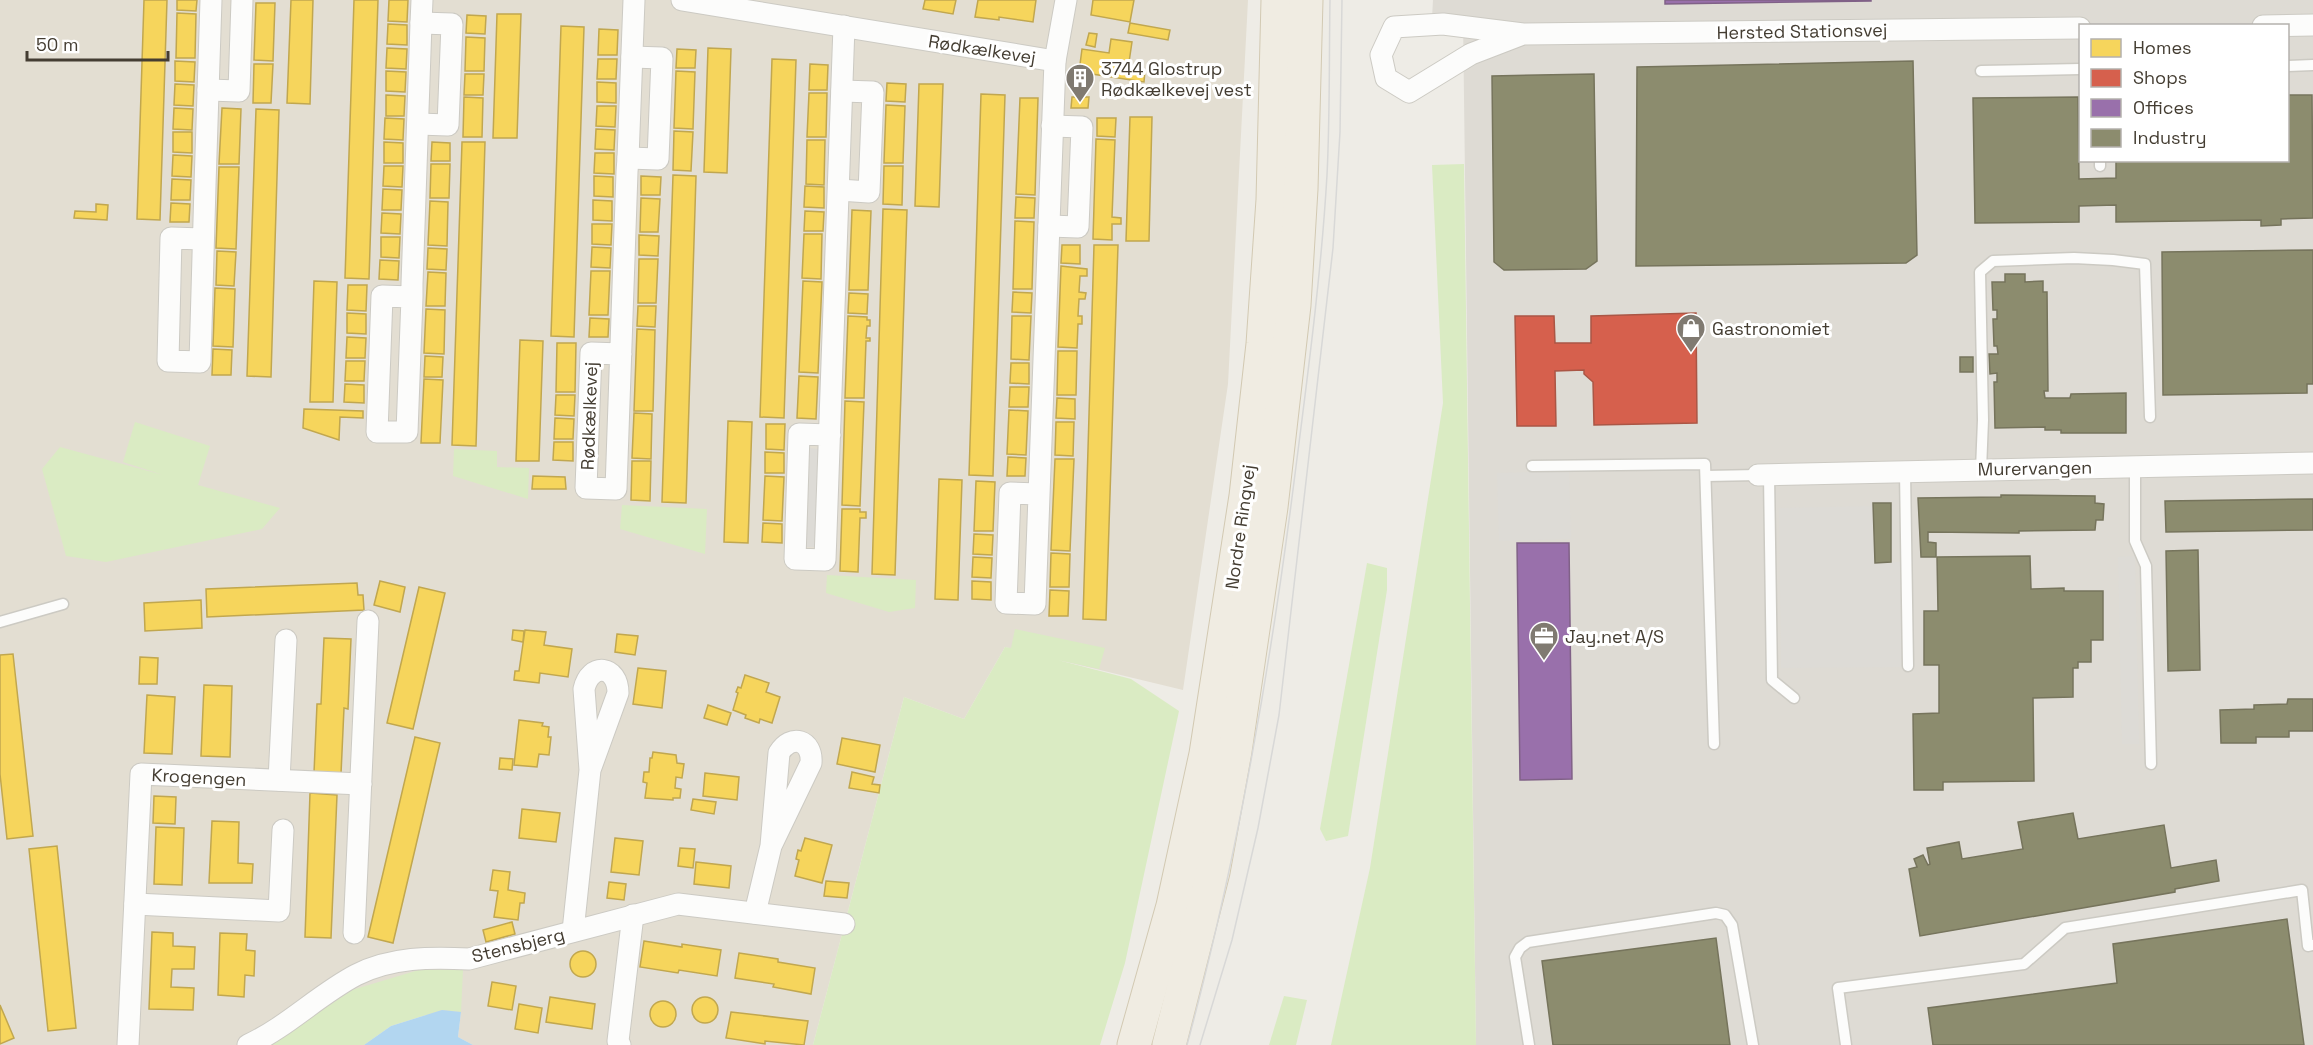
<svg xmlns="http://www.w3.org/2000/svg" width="2313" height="1045" viewBox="0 0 2313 1045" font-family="'Space Grotesk',sans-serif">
<rect width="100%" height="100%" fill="#eeece6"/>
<polygon fill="#e3ded2" points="0,0 1248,0 1228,384 1183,690 1005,647 964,719 904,697 813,1045 473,1045 458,1037 461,1012 301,1026 270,1045 0,1045"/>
<path fill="#dedbd4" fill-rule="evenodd" d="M 1433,0 L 2313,0 L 2313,1045 L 1476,1045 L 1463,18 L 1432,18 ZM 2080,26 L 2288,26 L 2288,160 L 2080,160 Z"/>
<g fill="#daebc3">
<polygon points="1464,164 1476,1045 1331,1045 1370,868 1443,403 1432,165"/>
<polygon points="135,422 210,446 198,485 280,508 262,529 106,562 66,556 42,469 60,447 163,475 123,462"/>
<polygon points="454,449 497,451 497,467 529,468 528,499 453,476"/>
<polygon points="622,505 707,509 705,554 620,529"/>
<polygon points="1367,563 1387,568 1387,590 1348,836 1326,841 1320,829"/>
<polygon points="827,575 916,580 915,608 889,612 826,593"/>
<polygon points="1015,629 1105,648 1099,669 1058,660 1131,679 1179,711 1125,963 1100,1045 813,1045 904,697 964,719 1005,647 1011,648"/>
<polygon points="422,969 463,970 461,1012 442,1010 391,1026 364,1045 270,1045 352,990"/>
<polygon points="1284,996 1307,1000 1296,1045 1269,1045"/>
</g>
<g fill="#dddbd6">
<polygon points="807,448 821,449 818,547 804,547"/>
<polygon points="1569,471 1571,539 1499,541 1497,473"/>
<polygon points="1874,506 1875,562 1901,562 1902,667 1781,668 1779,508"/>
<polygon points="2135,556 2139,744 2122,744 2118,557"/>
</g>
<polygon fill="#b2d6f0" points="442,1010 461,1012 458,1037 473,1045 364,1045 391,1026"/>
<g fill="#f6d55c" stroke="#c1a74f" stroke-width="1.5">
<polygon points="144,0 167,0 160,220 137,219"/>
<polygon points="177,0 197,0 196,11 177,10"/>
<polygon points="291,0 313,0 310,104 287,103"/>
<polygon points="354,0 378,0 369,279 345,278"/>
<polygon points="389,0 408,0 407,22 388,21"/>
<polygon points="925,0 956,0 953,14 923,9"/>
<polygon points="978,0 1036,0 1033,22 999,17 999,20 975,17"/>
<polygon points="1093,0 1134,0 1130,22 1091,15"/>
<polygon points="256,3 275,3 273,61 254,60"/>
<polygon points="177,13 196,14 195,58 176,58"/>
<polygon points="497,14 521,14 517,138 493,138"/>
<polygon points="467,15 486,16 485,34 466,33"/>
<polygon points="1130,23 1170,30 1168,40 1128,33"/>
<polygon points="388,24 407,25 407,45 387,44"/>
<polygon points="561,26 584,27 574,337 551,336"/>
<polygon points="599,29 618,30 617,55 598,55"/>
<polygon points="1089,33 1097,34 1095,47 1086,45"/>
<polygon points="466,37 485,38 484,71 465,71"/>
<polygon points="1111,39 1132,42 1128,69 1145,71 1144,82 1079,72 1082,49 1109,53"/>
<polygon points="387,48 407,49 406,69 386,68"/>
<polygon points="708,48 731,49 727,173 704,172"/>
<polygon points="677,49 696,50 695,68 676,68"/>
<polygon points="598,59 617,59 616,79 597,79"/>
<polygon points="772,59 796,60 784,418 760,417"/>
<polygon points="175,61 195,62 194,82 175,81"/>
<polygon points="254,64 273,64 271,103 253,103"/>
<polygon points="810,64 828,65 827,90 809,90"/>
<polygon points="386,71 406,72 405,92 386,91"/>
<polygon points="676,71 695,72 693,129 674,128"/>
<polygon points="465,74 484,74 483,95 464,95"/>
<polygon points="597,82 616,83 616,103 597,102"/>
<polygon points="887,83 906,84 905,102 886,101"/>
<polygon points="175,84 194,85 193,106 174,105"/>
<polygon points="919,84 943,84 939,207 915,206"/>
<polygon points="809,93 827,93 826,137 807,137"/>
<polygon points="981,94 1005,95 993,476 969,475"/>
<polygon points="386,95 405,96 404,116 386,116"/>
<polygon points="464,97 483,98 482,137 463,137"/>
<polygon points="1072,97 1089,97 1088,108 1071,108"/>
<polygon points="1020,98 1038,98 1035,195 1016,194"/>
<polygon points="886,105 905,106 903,163 884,163"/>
<polygon points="597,106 616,106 615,127 596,126"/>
<polygon points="174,108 193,109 192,130 173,129"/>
<polygon points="222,108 241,109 239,164 219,164"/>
<polygon points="256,109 279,110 271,377 247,376"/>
<polygon points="1130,117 1152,117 1149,241 1126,241"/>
<polygon points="385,118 404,119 403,140 384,139"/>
<polygon points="1097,118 1116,118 1115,137 1097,136"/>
<polygon points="596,129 615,130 614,150 595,149"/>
<polygon points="674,131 693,132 691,171 673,170"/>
<polygon points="173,132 192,132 192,153 173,152"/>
<polygon points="1096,139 1115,140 1112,217 1121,218 1121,224 1112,224 1112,240 1093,239"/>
<polygon points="807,140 825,140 824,185 806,184"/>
<polygon points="384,142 403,143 403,163 384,163"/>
<polygon points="432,142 450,143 450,161 431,161"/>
<polygon points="462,142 485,142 476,446 452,445"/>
<polygon points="595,153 614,153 614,174 594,173"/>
<polygon points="173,155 192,156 191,177 172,176"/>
<polygon points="431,164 450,164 449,198 430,198"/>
<polygon points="384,166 403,166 402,187 383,186"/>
<polygon points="884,166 903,166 902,205 883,204"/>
<polygon points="219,167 239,167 236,249 216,248"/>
<polygon points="673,175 696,176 686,503 662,502"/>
<polygon points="594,176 613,177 613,197 594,196"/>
<polygon points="641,176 661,177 660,195 641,195"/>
<polygon points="172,179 191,180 190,200 171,200"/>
<polygon points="805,186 824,187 824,208 804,207"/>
<polygon points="383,189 402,190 401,210 382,210"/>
<polygon points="1016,197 1035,198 1034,218 1015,218"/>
<polygon points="641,198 660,199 658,232 640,232"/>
<polygon points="593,200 612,201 612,221 593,220"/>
<polygon points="430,201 448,202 447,246 428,245"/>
<polygon points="171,203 190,204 189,222 170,222"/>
<polygon points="96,204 108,205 107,220 74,218 75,211 96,212"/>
<polygon points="883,209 907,210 895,575 872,574"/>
<polygon points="852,210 871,211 868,290 849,290"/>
<polygon points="805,211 824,212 823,231 804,231"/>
<polygon points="382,213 401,214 400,234 381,233"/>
<polygon points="1015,221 1034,222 1032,289 1013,289"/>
<polygon points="592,224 612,224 611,245 592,244"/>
<polygon points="804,234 822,234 821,279 802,278"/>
<polygon points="639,235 659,236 658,256 639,255"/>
<polygon points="381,237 400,237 399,258 381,257"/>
<polygon points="1062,245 1080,245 1080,264 1061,263"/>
<polygon points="1094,245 1118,245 1106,620 1083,619"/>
<polygon points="592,247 611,248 610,268 591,267"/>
<polygon points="428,248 447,249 446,270 427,269"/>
<polygon points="217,251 236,252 234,286 216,285"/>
<polygon points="639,259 658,259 656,303 638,303"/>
<polygon points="380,260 399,261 398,280 379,279"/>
<polygon points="1061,266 1087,269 1087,276 1080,276 1079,292 1086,293 1085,299 1079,299 1078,316 1082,316 1082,324 1078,324 1077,348 1058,347"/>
<polygon points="591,271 610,271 608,315 589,315"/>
<polygon points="428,272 446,273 445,306 426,306"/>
<polygon points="314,281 337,282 333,402 310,402"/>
<polygon points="803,281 822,282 818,373 799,372"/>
<polygon points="348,285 367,285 366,311 347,310"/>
<polygon points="215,288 235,289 233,347 213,346"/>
<polygon points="1013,292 1032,293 1031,313 1012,312"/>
<polygon points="849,293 868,294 867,314 848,313"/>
<polygon points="638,306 656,306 655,327 637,326"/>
<polygon points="426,309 445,310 444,354 424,353"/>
<polygon points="347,313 366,314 366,334 347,333"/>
<polygon points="848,316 867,317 867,320 870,320 870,326 867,326 866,338 870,338 870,341 866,341 864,398 845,398"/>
<polygon points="1012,316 1031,316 1029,360 1011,359"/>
<polygon points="590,318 609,319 608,337 589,337"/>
<polygon points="637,329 655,330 653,411 634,411"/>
<polygon points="347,337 366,338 365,358 346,358"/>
<polygon points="520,340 543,341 539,461 516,461"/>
<polygon points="557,343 576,343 575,392 556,392"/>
<polygon points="213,349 232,350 231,375 212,375"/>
<polygon points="1058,351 1077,351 1076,395 1057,395"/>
<polygon points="425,356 443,357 442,377 424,377"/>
<polygon points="346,361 365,361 364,381 345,381"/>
<polygon points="1011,363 1029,363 1029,384 1010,383"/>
<polygon points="799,376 818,377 816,419 797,418"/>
<polygon points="424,379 443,380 440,443 421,443"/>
<polygon points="345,384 364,385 364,403 344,402"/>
<polygon points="1010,387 1029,387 1028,407 1009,407"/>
<polygon points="556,395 575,395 574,416 555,415"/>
<polygon points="1057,398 1075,399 1075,419 1056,418"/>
<polygon points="845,401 864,402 860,506 842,505"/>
<polygon points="304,409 363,411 363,418 340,417 339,440 303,428"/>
<polygon points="1009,410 1028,411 1026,455 1007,454"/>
<polygon points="634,413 652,414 651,459 632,458"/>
<polygon points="555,418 574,419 573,439 554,439"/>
<polygon points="728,421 752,422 748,543 724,542"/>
<polygon points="1056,422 1074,422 1073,456 1055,455"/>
<polygon points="766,424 785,424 784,450 766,449"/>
<polygon points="554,442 573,442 573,461 553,460"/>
<polygon points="765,452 784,453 784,473 765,473"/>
<polygon points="1008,457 1026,458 1025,476 1007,476"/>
<polygon points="1055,459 1074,459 1070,551 1051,550"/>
<polygon points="632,461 651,461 650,501 631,500"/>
<polygon points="533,476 565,477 566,489 532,489"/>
<polygon points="765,476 784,477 782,521 763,520"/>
<polygon points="939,479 962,480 958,600 935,599"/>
<polygon points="976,481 995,482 993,531 974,531"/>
<polygon points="842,509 860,509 860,512 866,512 866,518 860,518 858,572 840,571"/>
<polygon points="763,523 782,524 782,543 762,542"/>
<polygon points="974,534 993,535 992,555 973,554"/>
<polygon points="1051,553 1070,554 1069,587 1050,587"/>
<polygon points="973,557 992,558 991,578 972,577"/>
<polygon points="380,581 405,587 400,612 374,605"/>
<polygon points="972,581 991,582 991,600 972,599"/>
<polygon points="357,583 358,595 363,595 364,610 207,617 206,589"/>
<polygon points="419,587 445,593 413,729 387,723"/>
<polygon points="1050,590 1069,591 1068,616 1049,616"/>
<polygon points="201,600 202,628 145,631 144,603"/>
<polygon points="513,630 524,631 523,642 512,640"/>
<polygon points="525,630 546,632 544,645 572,649 568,677 540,673 539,683 514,680 515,671 519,671"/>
<polygon points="617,634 638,636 635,655 615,652"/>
<polygon points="324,638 351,639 348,709 344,708 341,774 314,773 317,704 321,704"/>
<polygon points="13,654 33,836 7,839 0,774 0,655"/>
<polygon points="140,657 158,658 157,684 139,684"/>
<polygon points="638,668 666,671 662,708 633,704"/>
<polygon points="745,675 769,683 766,692 780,697 772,723 760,719 759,723 745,718 746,715 733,710 738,693 736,692 738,687 741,688"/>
<polygon points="204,685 232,686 230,757 201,756"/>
<polygon points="147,695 175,697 172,754 144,753"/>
<polygon points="708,705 731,713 727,725 704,718"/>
<polygon points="519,720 543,723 542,726 549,727 548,737 551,737 549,755 539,754 537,767 514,765"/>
<polygon points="415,737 440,743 393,943 368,937"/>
<polygon points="842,738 880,745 875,772 837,764"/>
<polygon points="653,752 676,755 677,763 684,764 682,778 676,777 675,788 681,789 680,798 673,798 673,800 645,798 647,783 643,782 644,772 649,772 650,758 652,758"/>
<polygon points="500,758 513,759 512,770 499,769"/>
<polygon points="852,772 874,777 872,784 880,785 879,793 849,788"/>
<polygon points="705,773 739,777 737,800 703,796"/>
<polygon points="310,793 337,795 331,938 305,937"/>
<polygon points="154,796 176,797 175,824 153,823"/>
<polygon points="693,799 716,802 714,814 691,810"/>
<polygon points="522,809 560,813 556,842 519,838"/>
<polygon points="212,821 239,822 238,863 253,864 252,883 209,883"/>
<polygon points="156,827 184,828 182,885 154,884"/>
<polygon points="615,838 643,841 639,875 611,872"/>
<polygon points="805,838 832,845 822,883 795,876 799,860 796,859 798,850 801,851"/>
<polygon points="57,846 76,1028 48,1031 29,849"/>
<polygon points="680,848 695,849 693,868 678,866"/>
<polygon points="696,862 731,866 729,888 694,884"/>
<polygon points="493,870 510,872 508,890 525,893 524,903 520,903 518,920 494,917 498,891 490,890"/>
<polygon points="826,881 849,883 847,898 824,896"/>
<polygon points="609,882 626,884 624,900 607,898"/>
<polygon points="512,922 515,934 486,942 483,930"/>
<polygon points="152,932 173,933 173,946 195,947 194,969 172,969 171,987 194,988 193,1010 149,1009"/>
<polygon points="220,933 247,934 246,950 255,951 254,976 245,975 244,997 218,995"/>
<polygon points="644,941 682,947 682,944 721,950 717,976 679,970 678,973 640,967"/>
<circle cx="583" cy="964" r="13"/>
<polygon points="739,953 778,959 778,962 815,968 811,994 773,987 774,984 735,978"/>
<polygon points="492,982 516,986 512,1010 488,1006"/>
<circle cx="705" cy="1010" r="13"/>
<polygon points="550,997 595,1004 592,1029 546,1022"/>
<circle cx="663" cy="1014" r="13"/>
<polygon points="519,1004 542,1008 538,1033 515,1029"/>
<polygon points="0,1005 14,1038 0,1044"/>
<polygon points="731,1012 808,1021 804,1045 765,1041 765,1044 726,1038"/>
</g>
<polygon fill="#d6604d" stroke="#aa5645" stroke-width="1.5" points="1696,313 1697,423 1594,425 1593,382 1584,374 1584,370 1555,371 1556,426 1517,426 1515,316 1554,316 1555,343 1591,343 1591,316"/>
<g fill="#9970ab" stroke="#806187" stroke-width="1.5">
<polygon points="1665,0 1871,0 1871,1 1665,4"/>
<polygon points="1517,543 1569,543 1572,779 1520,780"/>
</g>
<g fill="#8c8c6e" stroke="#76745c" stroke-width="1.5">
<polygon points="1913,61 1917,255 1906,263 1636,266 1637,67"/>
<polygon points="1594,74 1597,261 1586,269 1504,270 1494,262 1492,76"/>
<polygon points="2288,95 2312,95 2313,218 2281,219 2281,225 2261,226 2261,220 2116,222 2116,205 2079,206 2079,222 1975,223 1973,98 2078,97 2079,179 2116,178 2116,160 2288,160"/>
<polygon points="2313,250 2313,384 2307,384 2307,393 2163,395 2162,252"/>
<polygon points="2005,274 2025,274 2025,282 2043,281 2043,292 2047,292 2048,391 2044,391 2045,398 2070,398 2071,394 2126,393 2126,433 2061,433 2061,430 2045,430 2045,427 1995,428 1994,382 1997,382 1997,373 1990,374 1989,354 1998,354 1997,346 1994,346 1993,319 1997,319 1997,310 1993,310 1992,282 2005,282"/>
<rect x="1960" y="357" width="13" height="15"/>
<polygon points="2001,495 2095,496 2095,503 2104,504 2103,520 2096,520 2095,530 2019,531 2019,533 1928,532 1928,542 1936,543 1936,557 1921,557 1918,498 2001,497"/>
<polygon points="2313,499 2313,530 2166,532 2165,501"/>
<polygon points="1873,503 1891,503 1891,562 1875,563"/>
<polygon points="2198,550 2200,670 2168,671 2166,551"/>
<polygon points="2030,556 2031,589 2064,588 2064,591 2103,591 2103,640 2091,640 2091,662 2078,662 2078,668 2073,668 2073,697 2033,698 2034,781 1943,782 1943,790 1914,790 1913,714 1939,713 1939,665 1924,665 1924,611 1938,611 1937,557"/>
<polygon points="2288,699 2313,699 2313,731 2289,731 2289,737 2256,737 2256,743 2221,743 2220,710 2254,709 2254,705 2287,704"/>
<polygon points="2073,813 2078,839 2164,825 2171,868 2216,860 2219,881 2175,889 2175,892 1920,936 1909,869 1917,867 1914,859 1923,855 1928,865 1930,864 1927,848 1959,842 1962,859 2023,849 2018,822"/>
<polygon points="2287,919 2304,1045 1933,1045 1928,1008 2117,983 2113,944"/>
<polygon points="1716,938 1730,1045 1553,1045 1542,961"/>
</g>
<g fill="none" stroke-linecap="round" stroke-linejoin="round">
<g stroke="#cccac3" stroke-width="13">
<g id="lane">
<polyline points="2288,66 2313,65"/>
<polyline points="1981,71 2080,69"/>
<polyline points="2100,160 2100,166"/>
<polyline points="1532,466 1705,464 1714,744"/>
<polyline points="2135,466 2135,541 2146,566 2151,764"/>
<polyline points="1981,470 1983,420 1980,272 1993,261 2074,258 2113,260 2145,264 2150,417"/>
<polyline points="1905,472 1908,666"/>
<polyline points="1769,475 1772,680 1794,698"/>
<polyline points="1706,476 1758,475"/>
<polyline points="0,622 63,604"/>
<polyline points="1529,1045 1515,957 1520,948 1528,942 1716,913 1725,915 1732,925 1753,1045"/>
<polyline points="1846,1045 1838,988 2024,964 2065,928 2302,890 2308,946 2313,945"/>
</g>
</g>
<g stroke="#cccac3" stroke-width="23">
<g id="street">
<polyline points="682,0 1055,61"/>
<polyline points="2263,26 2313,25"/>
<polyline points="1523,34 1471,54 1409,92 1386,78 1381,55 1394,27 1443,24 1523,34 2080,28"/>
<polyline points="208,90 239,91 242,0"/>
<polyline points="418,124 448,125 452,24 421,23"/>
<polyline points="628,158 658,159 662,58 632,57"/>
<polyline points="839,190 869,192 873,92 842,91"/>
<polyline points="1049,226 1078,227 1082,127 1052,126"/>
<path d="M 203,239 L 171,238 L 168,361 L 200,362 C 203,241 207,121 211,0"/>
<polyline points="412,297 382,296 377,432 407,432 412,297 412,284 421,23 422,0"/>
<polyline points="621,354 591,353 586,488 616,489 627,172 628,158 634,0"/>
<path d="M 830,435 L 799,434 L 795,559 L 825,560 C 832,382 838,204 844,26"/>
<polyline points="1758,475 2313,463"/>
<polyline points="1039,494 1010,493 1006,603 1035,604 1055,61 1066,0"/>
<polyline points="279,780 286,640"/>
<polyline points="135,904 279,911 283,830"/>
<path d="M 755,913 L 771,846 L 811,763 C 813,740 791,733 779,753 L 771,846"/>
<path d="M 573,931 L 590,770 L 618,693 C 618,665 590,662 584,689 L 590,770"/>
<polyline points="354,933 368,621"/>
<polyline points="128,1045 141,774 361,784"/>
<path d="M 248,1045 C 287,1027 318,995 356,975 C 391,957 431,957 469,959 L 678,904 L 844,924"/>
<polyline points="620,1045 618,1041 633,915"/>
</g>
</g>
<g stroke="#d2c9b2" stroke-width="35">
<g id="primary">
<polyline points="1134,1045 1173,906 1206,754 1246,496 1263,344 1273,200 1278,0"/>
<polyline points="1169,1045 1213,872 1235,751 1271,507 1294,305 1301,189 1306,0"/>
</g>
</g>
<use href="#lane" stroke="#fcfcfb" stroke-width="10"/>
<use href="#street" stroke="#fcfcfb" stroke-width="21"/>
<use href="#primary" stroke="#f0ece2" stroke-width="33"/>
<g stroke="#d8d8d7" stroke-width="1.5">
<path d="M 1187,1045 C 1237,860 1270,672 1294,482 C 1307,380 1321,278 1327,175 C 1330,117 1329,58 1330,0"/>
<polyline points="1200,1045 1232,940 1258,828 1279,715 1333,248 1340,132 1342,0"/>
</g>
</g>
<defs>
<g id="building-pin" transform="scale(1.5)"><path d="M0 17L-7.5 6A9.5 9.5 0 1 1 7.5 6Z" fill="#807a71" stroke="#fff"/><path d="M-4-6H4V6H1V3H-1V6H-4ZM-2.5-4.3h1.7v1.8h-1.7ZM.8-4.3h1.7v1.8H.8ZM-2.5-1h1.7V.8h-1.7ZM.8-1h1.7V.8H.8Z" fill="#fff"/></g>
<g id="shop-pin" transform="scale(1.5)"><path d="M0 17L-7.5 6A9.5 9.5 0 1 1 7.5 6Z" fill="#807a71" stroke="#fff"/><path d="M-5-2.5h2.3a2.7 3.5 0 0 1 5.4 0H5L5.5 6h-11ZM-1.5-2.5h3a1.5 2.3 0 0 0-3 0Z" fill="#fff"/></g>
<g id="office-pin" transform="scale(1.5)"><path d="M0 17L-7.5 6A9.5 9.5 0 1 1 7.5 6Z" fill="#807a71" stroke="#fff"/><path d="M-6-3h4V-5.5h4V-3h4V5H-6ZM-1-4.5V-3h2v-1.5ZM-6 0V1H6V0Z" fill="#fff"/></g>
</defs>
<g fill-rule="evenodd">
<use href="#building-pin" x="1080" y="78"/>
<use href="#shop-pin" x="1691" y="328"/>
<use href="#office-pin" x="1544" y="636"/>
</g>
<g text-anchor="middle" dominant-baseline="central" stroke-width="6" stroke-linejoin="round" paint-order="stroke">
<g font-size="18" fill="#443d32" stroke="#fff">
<text transform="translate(1802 31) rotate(-1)">Hersted Stationsvej</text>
<text transform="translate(982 49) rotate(9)">Rødkælkevej</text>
<text transform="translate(589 416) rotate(-88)">Rødkælkevej</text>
<text transform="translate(2035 468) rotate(-1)">Murervangen</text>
<text transform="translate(1240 527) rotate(-82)">Nordre Ringvej</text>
<text transform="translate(199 777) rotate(3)">Krogengen</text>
<text transform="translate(518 945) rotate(-14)">Stensbjerg</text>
</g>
<g font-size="18" fill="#443d32" stroke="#fff" text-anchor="start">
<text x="1101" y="68">3744 Glostrup<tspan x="1101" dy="21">Rødkælkevej vest</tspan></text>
<text x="1712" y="328">Gastronomiet</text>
<text x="1565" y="636">Jay.net A/S</text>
</g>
</g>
<rect x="2079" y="24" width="210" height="138" fill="#ffffff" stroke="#b4b1ad" stroke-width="1.5"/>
<rect x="2091" y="39" width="30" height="18" fill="#f6d55c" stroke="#b4b1ad" stroke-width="1.5"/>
<text x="2133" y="54" font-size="18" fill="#443d32">Homes</text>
<rect x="2091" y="69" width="30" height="18" fill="#d6604d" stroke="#b4b1ad" stroke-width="1.5"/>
<text x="2133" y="84" font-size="18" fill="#443d32">Shops</text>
<rect x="2091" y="99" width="30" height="18" fill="#9970ab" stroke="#b4b1ad" stroke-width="1.5"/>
<text x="2133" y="114" font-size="18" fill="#443d32">Offices</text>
<rect x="2091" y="129" width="30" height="18" fill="#8c8c6e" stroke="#b4b1ad" stroke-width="1.5"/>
<text x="2133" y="144" font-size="18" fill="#443d32">Industry</text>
<path d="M27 51v9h141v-9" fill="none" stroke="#443d32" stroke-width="3"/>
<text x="36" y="51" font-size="18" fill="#443d32" stroke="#ffffff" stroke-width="4.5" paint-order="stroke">50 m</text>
</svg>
